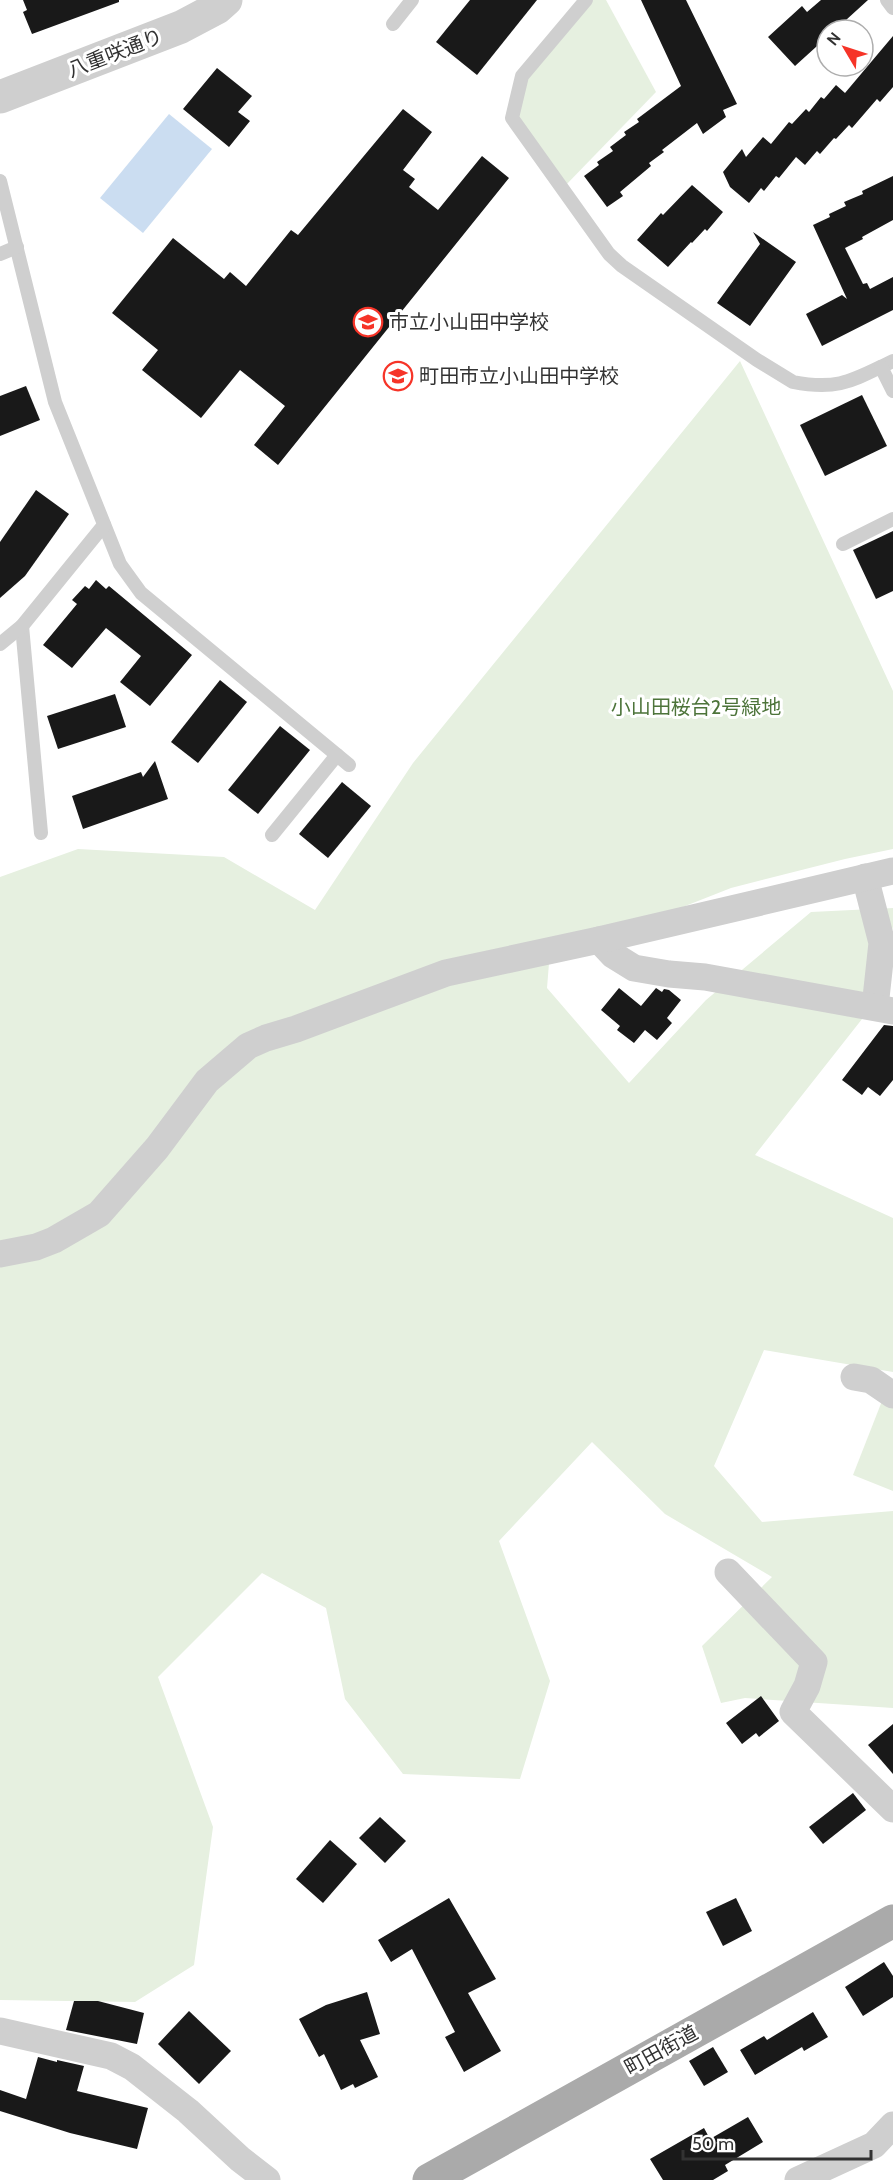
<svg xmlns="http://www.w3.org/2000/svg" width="893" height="2180" viewBox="0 0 893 2180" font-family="Cabin,'Noto Sans JP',sans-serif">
<rect width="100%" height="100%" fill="#fff"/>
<g fill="#e6f0e0">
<polygon points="586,0 606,0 656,92 562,189 512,118 522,76"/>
<polygon points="740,361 893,691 893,849 845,859 731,888 599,940 550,951 547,988 629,1083 706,1000 811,912 893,908 893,927 866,1014 755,1155 893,1218 893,1372 764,1350 714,1466 762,1522 893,1511 893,1708 745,1698 721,1703 702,1646 772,1577 665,1514 592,1442 499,1541 550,1681 520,1779 403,1774 345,1699 326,1608 262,1573 158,1677 213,1827 194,1965 135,2002 0,2000 0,877 78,849 224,857 315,910 413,763"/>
<polygon points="882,1401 893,1408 893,1491 853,1475"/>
</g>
<polygon fill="#cbddf1" points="169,114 212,149 143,233 100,198"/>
<g fill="#191919">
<polygon points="23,0 119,0 119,2 32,34 23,12 27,10"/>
<polygon points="470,0 537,0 477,75 436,42"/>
<polygon points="641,0 686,0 737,104 723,110 726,117 703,134 697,123 662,150 664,152 649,163 651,166 620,192 623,196 607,207 584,176 599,165 597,162 613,151 610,147 626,135 624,132 639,122 637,119 681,86"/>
<polygon points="821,0 868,0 835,30 827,30 827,37 795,66 768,37 802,6 807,12"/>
<polygon points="893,36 893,87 880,102 877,99 852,128 849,125 836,139 834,138 820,154 817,151 805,165 796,157 779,178 776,176 764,191 761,188 749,203 730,187 723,172 742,149 746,157 763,137 771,144 789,122 792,124 806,109 809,112 821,97 824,99 836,85 845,93"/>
<polygon points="217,68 252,96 238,112 250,121 229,147 183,109"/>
<polygon points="403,109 432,132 403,170 415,179 409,187 438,210 482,156 509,178 278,465 254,445 285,406 240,370 201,418 142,370 158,350 112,313 173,238 224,279 230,272 246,286 291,230 298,235"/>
<polygon points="893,176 893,220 862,237 863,239 845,248 863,284 867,283 870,289 893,277 893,310 822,346 806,314 842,295 847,299 813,225 830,217 829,214 846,206 844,202 863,194 862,191"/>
<polygon points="692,185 723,212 707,231 705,229 692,243 691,242 668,267 637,240 661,213 663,215"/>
<polygon points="753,232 796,262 750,326 717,303 760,244"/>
<polygon points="26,386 40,420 0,436 0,396"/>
<polygon points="862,395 887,446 825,476 800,425"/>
<polygon points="36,490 69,514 25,576 0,598 0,542"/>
<polygon points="893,531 893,591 876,599 853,550"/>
<polygon points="96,580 106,589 109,586 192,655 150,706 120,682 141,656 106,628 72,668 43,645 77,604 72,600 85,586 89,589"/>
<polygon points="220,680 247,702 198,763 171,742"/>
<polygon points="115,694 126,727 58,749 47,716"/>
<polygon points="280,726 310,750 258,814 228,790"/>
<polygon points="155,761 168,799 83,829 72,796 141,772 143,777"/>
<polygon points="342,782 371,806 328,858 299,834"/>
<polygon points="619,988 641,1006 656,988 662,992 664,989 669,990 681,1000 667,1018 672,1023 657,1040 645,1030 634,1043 617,1030 620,1026 601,1010"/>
<polygon points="884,1025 893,1026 893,1080 880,1096 868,1087 862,1095 842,1080"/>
<polygon points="761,1696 779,1721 759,1737 756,1733 742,1744 726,1723"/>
<polygon points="893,1724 893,1774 868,1745"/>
<polygon points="853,1793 866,1810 823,1844 809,1827"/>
<polygon points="380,1817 406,1841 385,1863 359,1838"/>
<polygon points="330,1840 357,1864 323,1903 296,1879"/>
<polygon points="449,1898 496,1979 468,1993 501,2051 464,2072 445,2037 455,2032 412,1949 391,1962 378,1940"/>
<polygon points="736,1898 752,1931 723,1946 706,1912"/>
<polygon points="884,1962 893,1976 893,1997 863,2016 845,1987"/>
<polygon points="367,1992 380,2034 360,2040 378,2077 355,2088 353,2084 341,2090 324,2054 319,2057 299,2019 326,2005"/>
<polygon points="74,2001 98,2001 144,2013 137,2044 66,2030"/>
<polygon points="189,2011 231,2051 199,2084 158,2044"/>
<polygon points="813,2012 828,2037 804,2051 802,2047 755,2075 740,2050 764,2036 767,2040"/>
<polygon points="713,2047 728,2072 704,2086 689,2061"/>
<polygon points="38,2057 57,2062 57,2060 84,2066 77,2091 148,2108 137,2149 70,2133 0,2111 0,2090 26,2099"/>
<polygon points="748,2117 763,2142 725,2165 728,2171 713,2180 663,2180 650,2159 704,2128 710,2139"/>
</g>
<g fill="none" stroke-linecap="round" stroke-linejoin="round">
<g stroke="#cfcfcf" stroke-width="14">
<path d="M 586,0 L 522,76 L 512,118 L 609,254 L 622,266 L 757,360 L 793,382 C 839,391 853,380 893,361"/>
<polyline points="887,0 893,8"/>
<polyline points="393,24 412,0"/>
<polyline points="0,181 55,402 120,564 141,593 349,765"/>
<polyline points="0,254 17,247"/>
<polyline points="881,367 893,391"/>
<polyline points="843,544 893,519"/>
<polyline points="22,626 41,833"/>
<polyline points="0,644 22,626 104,525"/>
<polyline points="272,835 337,755"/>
</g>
<g stroke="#cfcfcf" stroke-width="27">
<polyline points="865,877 882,943 875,1007"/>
<polyline points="599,940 613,955 634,968 669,974 705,977 893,1011"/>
<polyline points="0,1254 36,1247 54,1240 99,1214 157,1148 207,1081 248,1046 266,1038 296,1029 446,973 599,940 893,871"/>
<polyline points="854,1377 871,1380 893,1395"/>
<polyline points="728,1572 814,1662 807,1686 793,1712 893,1809"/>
<polyline points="0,2031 111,2056 132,2067 188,2111 240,2159 267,2180"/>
<polyline points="798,2180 874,2145 893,2125"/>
</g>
<polyline stroke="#cfcfcf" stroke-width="33" points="0,97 181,27 217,8 226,0"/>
<polyline stroke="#aaa" stroke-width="33" points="429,2180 893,1921"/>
</g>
<defs>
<g id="school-ring" transform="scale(1.5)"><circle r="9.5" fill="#fff" stroke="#f63428" stroke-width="1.5"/><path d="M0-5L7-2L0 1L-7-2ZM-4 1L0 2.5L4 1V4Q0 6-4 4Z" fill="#f63428"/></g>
</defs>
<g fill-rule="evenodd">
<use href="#school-ring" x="368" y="322"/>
<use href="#school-ring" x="398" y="376"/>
</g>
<g text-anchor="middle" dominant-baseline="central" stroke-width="6" stroke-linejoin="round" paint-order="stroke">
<g font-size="20" fill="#323232" stroke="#fff">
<text transform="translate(115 53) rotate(-21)">八重咲通り</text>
<text transform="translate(661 2050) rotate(-29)">町田街道</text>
</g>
<g font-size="20" fill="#323232" stroke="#fff" text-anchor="start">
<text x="389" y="322">市立小山田中学校</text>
<text x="419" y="376">町田市立小山田中学校</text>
</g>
<g font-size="20" fill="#4d743a" stroke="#fff">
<text x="696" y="707">小山田桜台2号緑地</text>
</g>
</g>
<g transform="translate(845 48) rotate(309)"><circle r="28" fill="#ffffff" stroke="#adadad" stroke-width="1.5"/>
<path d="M0-4.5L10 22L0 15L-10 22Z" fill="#f63428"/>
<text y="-9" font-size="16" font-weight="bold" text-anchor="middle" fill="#323232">N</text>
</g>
<path d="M683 2150v9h188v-9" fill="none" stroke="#323232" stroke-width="3"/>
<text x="692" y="2150" font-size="18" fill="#323232" stroke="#ffffff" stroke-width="4.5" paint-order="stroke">50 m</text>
</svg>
